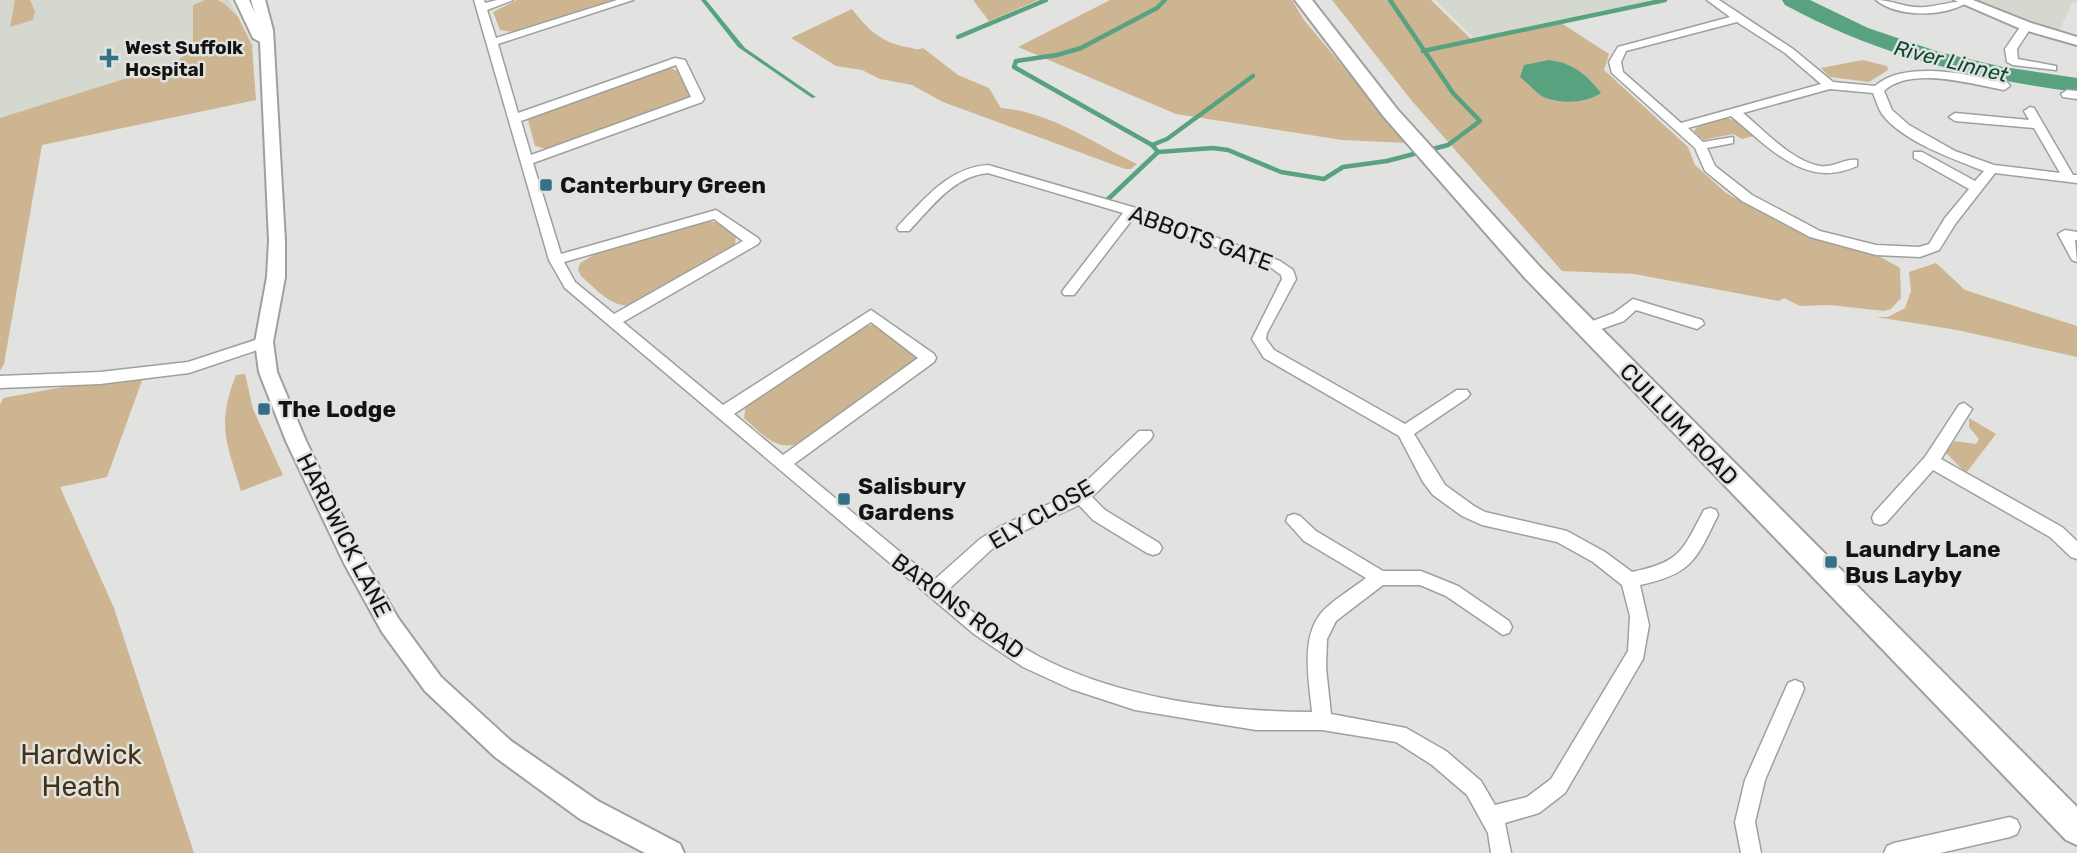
<svg xmlns="http://www.w3.org/2000/svg" width="2077" height="853" viewBox="0 0 2077 853" font-family="Rubik,sans-serif">
<rect width="100%" height="100%" fill="#e2e3e0"/>
<g fill="#d5d8ce">
<polygon points="0,0 229,0 255,47 0,129"/>
<polygon points="1435,0 1652,0 1474,38"/>
<polygon points="1975,0 2077,0 2077,3 2072,3 2059,31"/>
</g>
<g fill="#ceb591">
<polygon points="15,0 30,0 35,11 33,20 10,27"/>
<polygon points="205,0 218,0 225,4 238,17 252,46 256,100 42,145 4,364 0,371 0,118 156,69 179,60 193,45 193,5"/>
<polygon points="517,0 616,0 513,32 500,30 493,12"/>
<polygon points="973,0 1038,0 989,21"/>
<polygon points="1110,0 1292,0 1304,20 1407,143 1342,140 1176,114 1018,47"/>
<polygon points="1332,0 1431,0 1473,41 1561,23 1609,54 1604,70 1688,147 1695,165 1726,193 1786,226 1870,251 1900,268 1901,298 1891,309 1884,311 1829,305 1800,306 1784,298 1779,301 1634,274 1562,271 1412,101"/>
<path d="M 852,9 C 867,29 882,43 907,47 C 915,48 916,51 923,48 L 958,75 L 989,88 L 1001,108 C 1051,112 1093,143 1137,164 L 1131,169 L 1125,169 L 943,102 L 912,85 L 880,79 L 862,70 L 836,66 L 791,38 Z"/>
<polygon points="1863,60 1887,66 1888,70 1869,82 1830,77 1821,68"/>
<polygon points="671,68 677,71 690,94 689,98 555,148 546,149 535,146 528,120 534,115"/>
<polygon points="1725,118 1739,121 1757,135 1742,139 1733,134 1703,140 1694,131 1698,126"/>
<path d="M 708,221 L 722,223 L 736,235 L 735,245 L 631,305 C 612,309 594,287 581,276 L 578,270 L 580,263 L 597,253 Z"/>
<polygon points="1936,263 1965,290 2077,326 2077,357 1957,330 1876,317 1888,317 1905,308 1911,291 1909,272"/>
<path d="M 875,324 L 918,357 L 915,364 L 794,445 C 773,449 759,431 744,418 L 746,404 L 863,327 Z"/>
<path d="M 245,374 L 253,409 L 283,475 L 241,491 C 227,443 216,425 236,375 Z"/>
<polygon points="143,378 107,477 60,487 114,608 194,853 0,853 0,405 3,398 63,387"/>
<polygon points="1969,418 1996,434 1966,473 1945,452 1955,441 1976,444 1979,439 1969,427"/>
</g>
<g fill="#58a280">
<polygon points="701,0 706,0 745,48 816,97 812,98 738,47"/>
<path d="M 1549,60 C 1573,63 1586,74 1601,93 C 1587,103 1562,104 1546,98 C 1537,95 1528,83 1520,77 L 1524,65 Z"/>
</g>
<g fill="none" stroke-linecap="round" stroke-linejoin="round">
<g stroke="#58a280" stroke-width="4.5">
<polyline points="1165,0 1157,8 1081,48 1057,55 1016,61 1014,67 1152,145 1158,152 1213,148 1228,150 1281,172 1324,179 1343,167 1387,161 1448,145 1480,121 1453,93 1390,0"/>
<polyline points="958,37 1046,0"/>
<polyline points="1423,51 1665,0"/>
<polyline points="1152,145 1167,139 1253,76"/>
<polyline points="1105,202 1158,152"/>
</g>
<path fill="#58a280" fill-rule="evenodd" d="M 1782,0 L 1810,0 L 1868,28 L 1939,52 L 2003,67 L 2077,78 L 2077,92 C 1974,79 1877,55 1785,5 Z"/>
<g stroke="#9fa09d" stroke-width="3">
<g id="minor">
<path d="M 474,0 L 484,0 L 485,3 L 497,0 L 513,0 L 487,10 L 496,38 L 617,0 L 633,0 L 498,44 L 518,113 L 675,58 L 685,60 L 704,99 L 702,102 L 533,163 L 561,254 L 716,210 L 758,238 L 760,241 L 758,244 L 623,322 L 723,405 L 871,310 L 934,354 L 936,358 L 934,362 L 794,464 L 934,580 L 980,539 L 1001,526 L 1075,492 L 1139,431 L 1151,431 L 1153,435 L 1151,439 L 1092,497 L 1105,510 L 1159,543 L 1162,548 L 1159,553 L 1153,555 L 1147,553 L 1093,520 L 1079,505 L 1013,536 L 992,549 L 947,591 C 975,614 1005,638 1038,656 C 1118,698 1222,712 1312,712 C 1309,680 1299,632 1326,608 C 1338,597 1353,588 1366,578 L 1304,541 L 1286,521 L 1288,516 L 1294,514 L 1300,516 L 1316,531 L 1383,571 L 1421,571 L 1458,586 L 1509,621 L 1512,627 L 1509,633 L 1503,635 L 1446,596 L 1420,585 L 1383,585 L 1336,621 L 1327,639 L 1326,668 L 1331,714 L 1406,728 L 1446,751 L 1481,781 L 1495,805 L 1527,797 L 1551,779 L 1628,651 L 1630,616 L 1622,585 L 1593,562 L 1557,542 L 1482,525 L 1462,516 L 1433,495 L 1423,482 L 1399,436 L 1264,358 L 1252,339 L 1282,279 L 1281,275 L 1270,267 L 1134,217 L 1074,295 L 1064,295 L 1062,292 L 1064,289 L 1123,213 L 988,173 C 953,176 931,208 909,231 L 899,231 L 897,228 L 899,225 C 926,198 948,168 988,165 L 1136,208 L 1280,261 L 1293,270 L 1296,279 L 1267,333 L 1266,339 L 1274,350 L 1405,424 L 1457,390 L 1467,390 L 1470,394 L 1467,398 L 1414,434 L 1445,485 L 1474,506 L 1485,512 L 1567,531 L 1605,552 L 1632,572 C 1680,562 1682,552 1704,510 L 1710,508 L 1716,510 L 1718,515 C 1696,560 1692,574 1640,585 L 1649,625 L 1643,659 L 1565,793 L 1539,813 L 1505,823 L 1511,853 L 1491,853 L 1488,833 L 1467,795 L 1432,765 L 1396,742 L 1322,730 L 1256,730 L 1135,710 L 1071,689 L 1023,667 L 974,634 L 565,288 L 549,260 ZM 676,65 L 691,97 L 531,155 L 521,121 ZM 714,219 L 743,241 L 614,314 L 575,282 L 564,262 ZM 871,322 L 918,358 L 783,455 L 734,414 Z"/>
<path d="M 1707,0 L 1719,0 L 1793,49 L 1833,82 L 1875,86 C 1905,59 1972,75 2008,83 L 2010,86 L 2004,90 C 1971,84 1911,66 1884,91 L 1892,110 L 1909,125 L 1955,151 L 1994,165 L 2060,173 L 2034,128 L 1955,121 L 1949,117 L 1955,113 L 2029,120 L 2024,111 L 2030,107 L 2034,108 L 2073,175 L 2077,175 L 2077,183 L 1995,173 L 1956,223 L 1939,250 L 1920,257 L 1876,255 L 1810,237 L 1742,201 L 1705,171 L 1695,148 L 1612,73 L 1609,62 L 1618,47 L 1730,17 ZM 1737,22 L 1785,53 L 1821,84 L 1681,123 L 1623,72 L 1621,62 L 1626,51 ZM 1830,89 L 1873,93 C 1876,100 1878,108 1882,114 C 1902,141 1953,159 1984,171 L 1975,181 L 1922,152 L 1914,152 L 1914,158 L 1969,189 L 1945,218 L 1929,244 L 1919,247 L 1876,245 L 1820,231 L 1752,195 L 1715,166 L 1707,148 L 1733,143 L 1733,137 L 1703,142 L 1688,128 L 1731,116 C 1769,147 1805,190 1857,166 L 1857,160 C 1845,158 1834,168 1820,166 C 1791,161 1764,130 1743,113 Z"/>
<path d="M 1876,0 C 1893,0 1907,9 1925,7 C 1939,6 1956,0 1968,2 C 1945,17 1898,18 1876,0 Z"/>
<polygon points="2026,23 2032,26 2017,49 2018,59 2056,66 2056,70 2013,65 2007,62 2005,49 2022,24"/>
<polygon points="2067,90 2077,91 2077,99 2063,97 2061,94"/>
<polygon points="2065,230 2077,232 2077,240 2075,240 2077,262 2072,260 2058,234"/>
<polygon points="1633,299 1702,320 1704,324 1697,329 1636,310 1624,321 1587,334 1582,333 1580,329 1582,325 1614,313"/>
<polygon points="264,337 271,342 269,346 189,373 100,384 0,388 0,376 100,372 188,362"/>
<polygon points="1964,403 1972,409 1941,459 2062,527 2077,541 2077,559 2071,557 2050,537 1933,470 1886,523 1880,525 1874,523 1872,518 1874,513 1925,457 1959,405"/>
<polygon points="1795,680 1802,683 1804,689 1765,780 1755,822 1761,853 1741,853 1735,822 1745,780 1788,683"/>
<polygon points="2010,817 2017,820 2020,827 2017,834 2010,837 1940,853 1884,853 1887,846 1894,843"/>
</g>
</g>
<g stroke="#9fa09d" stroke-width="4">
<g id="tertiary">
<polygon points="235,0 249,0 255,13 251,0 265,0 273,30 285,241 285,277 273,342 277,372 306,441 359,551 398,618 441,677 511,741 598,801 680,844 684,853 645,853 580,819 495,757 425,691 382,632 344,563 286,441 259,372 255,342 267,277 269,241 260,42 253,38"/>
<polygon points="1954,0 1973,0 2031,23 2077,37 2077,45 2021,29"/>
</g>
</g>
<g stroke="#9fa09d" stroke-width="4">
<polygon id="primary" points="1295,0 1312,0 1397,109 1540,267 2077,807 2077,845 2066,840 1525,278 1384,117"/>
</g>
<use href="#minor" fill="#fff" fill-rule="evenodd"/>
<use href="#tertiary" fill="#fff" fill-rule="evenodd"/>
<use href="#primary" fill="#fff" fill-rule="evenodd"/>
</g>
<g fill="#357088" stroke="#e2e3e0" stroke-width="2.5">
<path d="M105.5 47.5h7v7h7v7h-7v7h-7v-7h-7v-7h7z"/>
<rect x="539" y="178" width="14" height="14" rx="3.5"/>
<rect x="257" y="402" width="14" height="14" rx="3.5"/>
<rect x="837" y="492" width="14" height="14" rx="3.5"/>
<rect x="1824" y="555" width="14" height="14" rx="3.5"/>
</g>
<g text-anchor="middle" dominant-baseline="central" stroke-width="5" stroke-linejoin="round" paint-order="stroke">
<g font-size="19" font-weight="bold" fill="#131312" stroke="#e2e3e0" text-anchor="start">
<text x="125" y="47">West Suffolk<tspan x="125" dy="22">Hospital</tspan></text>
</g>
<g font-size="21" font-style="italic" fill="#0b4932" stroke="#e2e3e0">
<text transform="translate(1951 61) rotate(14)">River Linnet</text>
</g>
<g font-size="23" font-weight="bold" fill="#131312" stroke="#e2e3e0" text-anchor="start">
<text x="560" y="185">Canterbury Green</text>
<text x="278" y="409">The Lodge</text>
<text x="858" y="486">Salisbury<tspan x="858" dy="26">Gardens</tspan></text>
<text x="1845" y="549">Laundry Lane<tspan x="1845" dy="26">Bus Layby</tspan></text>
</g>
<g font-size="23" fill="#131312" stroke="#e2e3e0">
<text transform="translate(1201 238) rotate(20)">ABBOTS GATE</text>
<text transform="translate(1679 424) rotate(46)">CULLUM ROAD</text>
<text transform="translate(1041 514) rotate(-30)">ELY CLOSE</text>
<text transform="translate(344 535) rotate(63)">HARDWICK LANE</text>
<text transform="translate(958 606) rotate(37)">BARONS ROAD</text>
</g>
<g font-size="28" fill="#433217" stroke="#e2e3e0">
<text x="81" y="754">Hardwick<tspan x="81" dy="32">Heath</tspan></text>
</g>
</g>
</svg>
